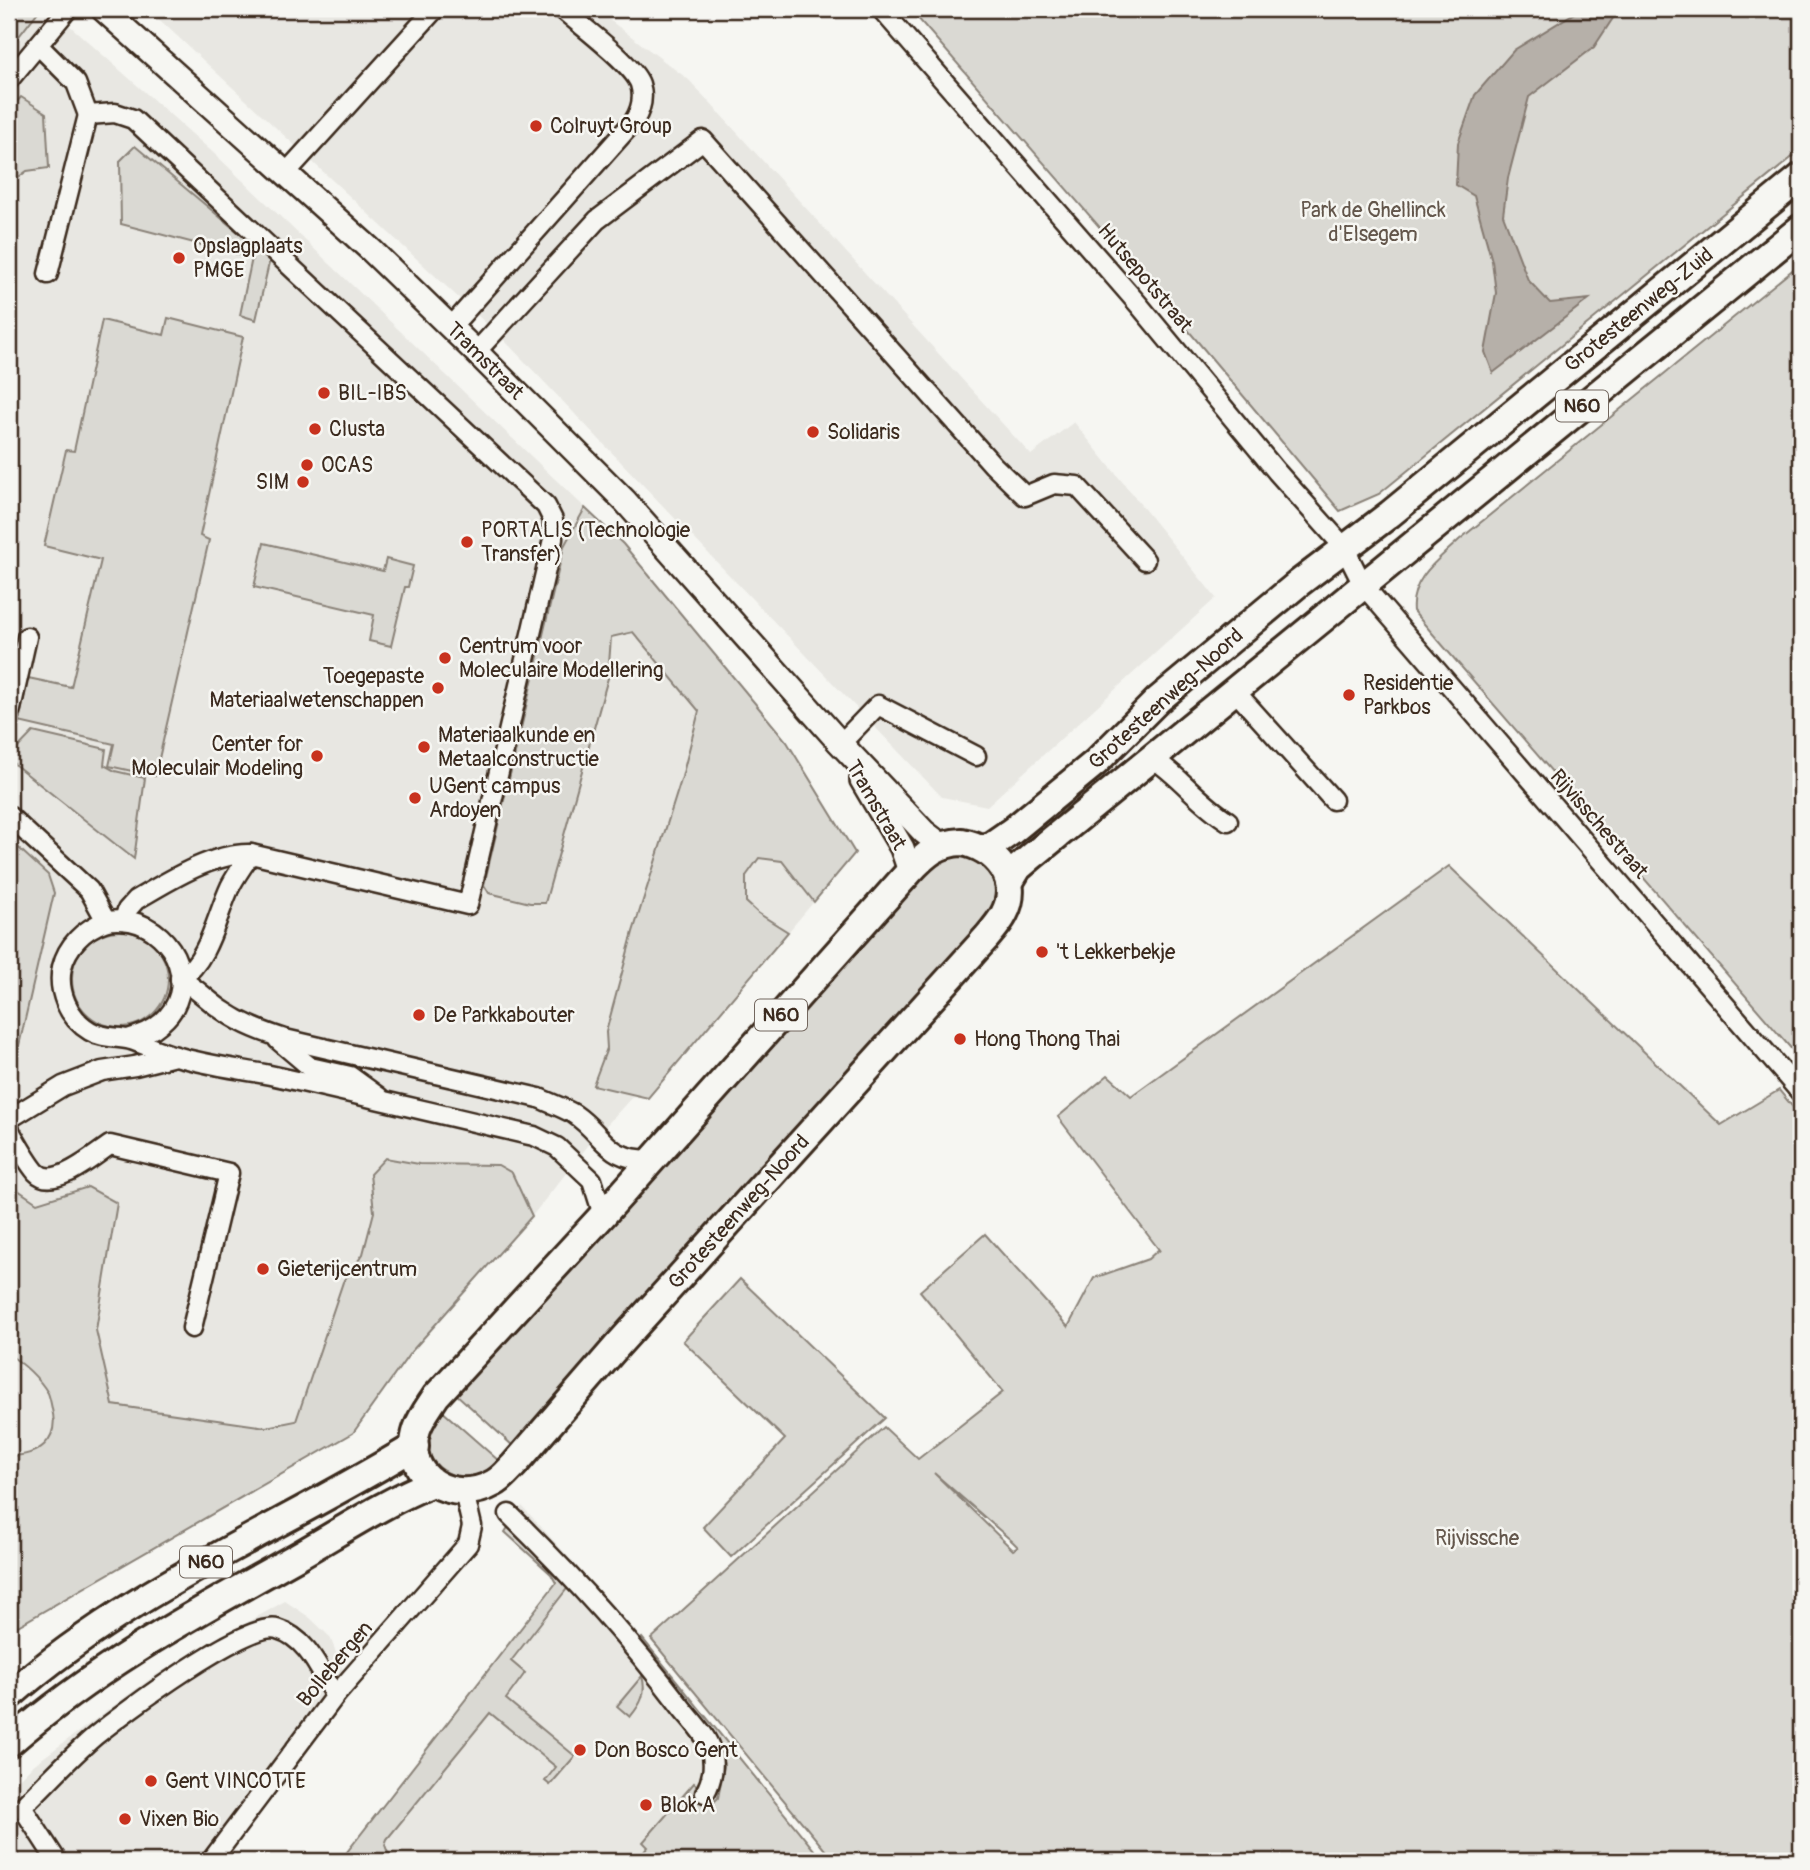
<svg xmlns="http://www.w3.org/2000/svg" width="1810" height="1870" viewBox="0 0 1810 1870" font-family="Pangolin,sans-serif">
<rect width="100%" height="100%" fill="#f6f6f2"/>
<filter id="ink" filterUnits="userSpaceOnUse"><feTurbulence type="fractalNoise" baseFrequency=".0143" numOctaves="2"/><feDisplacementMap in="SourceGraphic" scale="14" xChannelSelector="R" yChannelSelector="G"/><feConvolveMatrix kernelMatrix="1 2 1 2 8 2 1 2 1" color-interpolation-filters="sRGB"/></filter>
<g filter="url(#ink)">
<g fill="#e8e7e2">
<polygon points="9,9 51,9 218,157 623,544 787,742 855,853 648,1098 633,1096 591,1142 532,1216 411,1352 353,1433 9,1631"/>
<polygon points="148,9 595,9 689,80 1031,455 1074,422 1216,598 987,806 942,797 504,340"/>
<polygon points="522,1506 642,1638 823,1861 340,1861 556,1583 551,1574 505,1532"/>
<polygon points="285,1601 309,1617 330,1637 345,1676 204,1861 20,1861 9,1847 9,1789 32,1766 154,1676"/>
</g>
<g fill="#dad9d3" stroke="#8a8278" stroke-width="2" fill-rule="evenodd">
<polygon points="9,9 40,9 9,49"/>
<polygon points="910,9 1801,9 1801,150 1379,494 1340,511 1156,292"/>
<polygon points="21,97 46,113 49,168 27,171 9,184 9,111"/>
<polygon points="135,146 270,259 256,320 240,315 252,258 121,224 120,161"/>
<path d="M 1801,263 L 1801,1060 L 1413,611 C 1410,579 1438,560 1459,540 Z"/>
<polygon points="168,318 243,337 200,536 209,540 155,776 109,766 114,744 19,722 28,678 71,687 101,560 44,546 66,450 74,451 102,320 164,335"/>
<polygon points="585,508 623,544 787,742 855,853 814,902 782,861 759,858 746,876 746,902 758,913 788,932 648,1098 593,1085 607,1048 606,1032 633,932 682,777 699,711 633,632 611,637 608,678 545,903 530,903 489,893 484,885 564,546"/>
<polygon points="264,543 383,571 386,559 413,566 408,587 405,587 391,646 369,641 374,615 254,587"/>
<polygon points="33,732 106,749 104,765 115,771 145,778 134,859 9,760 9,757"/>
<polygon points="9,839 48,875 54,893 15,1063 9,1062"/>
<path d="M 960,855 C 999,866 1006,890 983,923 L 513,1446 L 455,1393 L 924,875 L 936,862 Z"/>
<path d="M 1449,866 L 1721,1125 L 1779,1090 L 1801,1117 L 1801,1861 L 834,1861 L 651,1639 L 884,1427 L 918,1459 L 1003,1392 L 920,1291 L 985,1234 L 1068,1327 L 1094,1278 L 1148,1259 L 1158,1250 L 1160,1251 L 1058,1117 L 1108,1075 L 1131,1096 ZM 934,1473 L 1013,1542 L 1018,1547 L 1013,1550 Z"/>
<circle cx="120" cy="979" r="48"/>
<path d="M 385,1158 L 419,1164 L 498,1165 L 512,1173 L 532,1216 L 411,1352 L 353,1433 L 9,1631 L 9,1456 C 38,1456 60,1441 52,1409 C 51,1404 50,1398 48,1393 C 39,1378 23,1363 9,1355 L 9,1184 L 37,1203 L 88,1187 L 117,1203 L 96,1330 L 113,1405 L 266,1427 L 296,1421 L 343,1282 L 363,1254 L 374,1212 L 370,1174 Z"/>
<polygon points="740,1279 885,1418 731,1557 703,1527 785,1439 683,1341"/>
<path d="M 441,1410 L 499,1461 C 495,1465 492,1470 487,1473 C 463,1487 425,1469 427,1439 C 428,1428 435,1418 441,1410 Z"/>
<polygon points="509,1526 551,1564 569,1586 511,1661 525,1673 506,1699 575,1756 550,1785 545,1781 556,1767 490,1713 387,1839 385,1845 388,1853 403,1861 340,1861 556,1583 551,1574 505,1532"/>
<polygon points="642,1638 823,1861 636,1861 648,1847 643,1842 694,1783 714,1802 718,1798 724,1766 719,1742 639,1641"/>
<path d="M 642,1676 C 647,1693 641,1704 630,1717 L 617,1706 Z"/>
</g>
<polygon fill="#b6b0a9" stroke="#857a71" stroke-width="2" points="1581,9 1619,9 1594,47 1529,97 1508,178 1503,215 1528,280 1550,303 1589,299 1493,373 1485,352 1496,293 1492,261 1474,196 1456,185 1458,143 1475,95 1514,50"/>
<g fill="none" stroke-linecap="round" stroke-linejoin="round">
<g stroke="#3b2a1e" stroke-width="23">
<g id="minor">
<polyline points="881,9 1139,305 1277,472 1344,547 1363,585 1801,1093"/>
<path d="M 39,46 L 76,83 L 88,115 L 115,113 L 133,119 L 546,506 L 553,520 L 553,539 L 468,905 L 251,854 C 214,852 168,881 136,900 L 127,910 L 124,920"/>
<polyline points="9,80 68,9"/>
<polyline points="286,173 435,9"/>
<polyline points="48,274 88,115"/>
<path d="M 451,327 L 634,121 C 641,110 644,97 640,84 C 633,64 580,25 562,9"/>
<polyline points="476,352 597,220 703,140 993,465 1025,496 1054,484 1077,486 1145,560"/>
<polyline points="1234,690 1333,800"/>
<polyline points="9,711 11,709 27,637"/>
<polyline points="839,742 849,735 878,705 976,756"/>
<path d="M 1151,757 C 1180,776 1199,803 1228,821"/>
<polyline points="9,816 89,890 106,921"/>
<path d="M 180,979 C 197,988 209,1002 225,1012 C 244,1025 263,1032 285,1039 L 539,1098 C 550,1103 564,1108 574,1114 C 606,1136 605,1160 652,1160"/>
<path d="M 180,979 C 209,960 216,917 230,887 C 236,875 244,864 251,854"/>
<path d="M 128,1039 C 140,1035 151,1032 161,1023 C 200,990 177,931 130,921 C 122,920 112,919 104,922 C 84,929 67,946 62,967 C 57,991 68,1018 90,1031 C 103,1039 117,1036 131,1040 C 146,1045 160,1052 176,1056 C 206,1065 239,1069 270,1075 C 358,1094 446,1116 534,1136 L 557,1147 L 592,1180 L 603,1215"/>
<polyline points="278,1040 310,1067 350,1076 379,1097"/>
<polyline points="9,1119 63,1086 102,1071 135,1066 175,1056"/>
<path d="M 9,1129 C 17,1143 26,1160 36,1172 C 54,1191 93,1156 110,1145 L 229,1173 L 192,1328"/>
<path d="M 509,1514 C 570,1574 629,1638 681,1707 C 691,1720 707,1735 711,1751 C 715,1765 712,1781 705,1793"/>
<polyline points="9,1859 10,1861"/>
<path d="M 57,1861 L 22,1807 C 46,1784 69,1758 95,1736 C 122,1714 247,1620 277,1629 C 308,1638 320,1671 335,1696"/>
<polyline points="211,1861 335,1696 468,1544 472,1526 464,1492"/>
</g>
</g>
<g stroke="#3b2a1e" stroke-width="28">
<g id="major">
<polyline points="103,9 371,250 476,352 625,501 839,742 924,832 941,845"/>
<polyline points="862,780 902,848 910,871"/>
</g>
</g>
<g stroke="#3b2a1e" stroke-width="32">
<g id="highway">
<path d="M 962,842 C 996,848 1022,880 1004,914 C 1000,922 993,930 987,937 L 618,1345 L 514,1465 C 508,1471 502,1479 494,1483 C 454,1506 401,1478 417,1429 C 421,1417 429,1407 436,1396 L 603,1215 L 910,871 C 926,854 938,843 962,842 Z"/>
<polyline points="986,849 1012,831 1095,763 1158,700 1299,583 1390,514 1801,177"/>
<polyline points="1009,883 1018,868 1032,856 1801,228"/>
<path d="M 9,1696 C 129,1590 279,1529 415,1446"/>
<path d="M 9,1743 C 97,1666 194,1614 296,1557 C 340,1532 385,1502 432,1483"/>
</g>
</g>
<use href="#minor" stroke="#f6f6f2" stroke-width="18"/>
<use href="#major" stroke="#f6f6f2" stroke-width="23"/>
<use href="#highway" stroke="#f6f6f2" stroke-width="26"/>
</g>
</g>
<g fill="#c8321e" stroke="#f6f6f2" stroke-width="2.5">
<circle cx="536" cy="126" r="7"/>
<circle cx="179" cy="258" r="7"/>
<circle cx="324" cy="393" r="7"/>
<circle cx="315" cy="429" r="7"/>
<circle cx="813" cy="432" r="7"/>
<circle cx="307" cy="465" r="7"/>
<circle cx="303" cy="482" r="7"/>
<circle cx="467" cy="542" r="7"/>
<circle cx="445" cy="658" r="7"/>
<circle cx="438" cy="688" r="7"/>
<circle cx="1349" cy="695" r="7"/>
<circle cx="424" cy="747" r="7"/>
<circle cx="317" cy="756" r="7"/>
<circle cx="415" cy="798" r="7"/>
<circle cx="1042" cy="952" r="7"/>
<circle cx="419" cy="1015" r="7"/>
<circle cx="960" cy="1039" r="7"/>
<circle cx="263" cy="1269" r="7"/>
<circle cx="580" cy="1750" r="7"/>
<circle cx="151" cy="1781" r="7"/>
<circle cx="646" cy="1805" r="7"/>
<circle cx="125" cy="1819" r="7"/>
</g>
<g text-anchor="middle" dominant-baseline="central" stroke-width="5" stroke-linejoin="round" paint-order="stroke">
<g fill="#f6f6f2" stroke="#73675e" stroke-width="2">
<rect x="1556" y="390.5" width="52" height="31" rx="5"/>
<rect x="755" y="999.5" width="52" height="31" rx="5"/>
<rect x="180" y="1546.5" width="52" height="31" rx="5"/>
</g>
<g font-size="19" font-weight="bold" fill="#3b2a1e">
<text x="1582" y="406">N60</text>
<text x="781" y="1015">N60</text>
<text x="206" y="1562">N60</text>
</g>
<g font-size="21" fill="#3b2a1e" stroke="#f6f6f2" text-anchor="start">
<text x="550" y="126">Colruyt Group</text>
<text x="193" y="246">Opslagplaats<tspan x="193" dy="24">PMGE</tspan></text>
<text x="338" y="393">BIL-IBS</text>
<text x="329" y="429">Clusta</text>
<text x="827" y="432">Solidaris</text>
<text x="321" y="465">OCAS</text>
<text x="289" y="482" text-anchor="end">SIM</text>
<text x="481" y="530">PORTALIS (Technologie<tspan x="481" dy="24">Transfer)</tspan></text>
<text x="459" y="646">Centrum voor<tspan x="459" dy="24">Moleculaire Modellering</tspan></text>
<text x="424" y="676" text-anchor="end">Toegepaste<tspan x="424" dy="24">Materiaalwetenschappen</tspan></text>
<text x="1363" y="683">Residentie<tspan x="1363" dy="24">Parkbos</tspan></text>
<text x="438" y="735">Materiaalkunde en<tspan x="438" dy="24">Metaalconstructie</tspan></text>
<text x="303" y="744" text-anchor="end">Center for<tspan x="303" dy="24">Moleculair Modeling</tspan></text>
<text x="429" y="786">UGent campus<tspan x="429" dy="24">Ardoyen</tspan></text>
<text x="1056" y="952">'t Lekkerbekje</text>
<text x="433" y="1015">De Parkkabouter</text>
<text x="974" y="1039">Hong Thong Thai</text>
<text x="277" y="1269">Gieterijcentrum</text>
<text x="594" y="1750">Don Bosco Gent</text>
<text x="165" y="1781">Gent VINCOTTE</text>
<text x="660" y="1805">Blok A</text>
<text x="139" y="1819">Vixen Bio</text>
</g>
<g font-size="21" fill="#63564b" stroke="#f6f6f2">
<text x="1373" y="210">Park de Ghellinck<tspan x="1373" dy="24">d'Elsegem</tspan></text>
<text x="1477" y="1538">Rijvissche</text>
</g>
<g font-size="21" fill="#3b2a1e" stroke="#f6f6f2">
<text transform="translate(1145 278) rotate(50)">Hutsepotstraat</text>
<text transform="translate(1639 310) rotate(-39)">Grotesteenweg-Zuid</text>
<text transform="translate(485 361) rotate(45)">Tramstraat</text>
<text transform="translate(1166 699) rotate(-42)">Grotesteenweg-Noord</text>
<text transform="translate(876 805) rotate(60)">Tramstraat</text>
<text transform="translate(1599 824) rotate(49)">Rijvisschestraat</text>
<text transform="translate(739 1212) rotate(-48)">Grotesteenweg-Noord</text>
<text transform="translate(335 1664) rotate(-50)">Bollebergen</text>
</g>
</g>
<rect width="1810" height="1870" fill="none" stroke="#f6f6f2" stroke-width="35"/>
<rect x="18" y="18" width="1775" height="1835" fill="none" stroke="#3b2a1e" stroke-width="2.5" filter="url(#ink)"/>
</svg>
